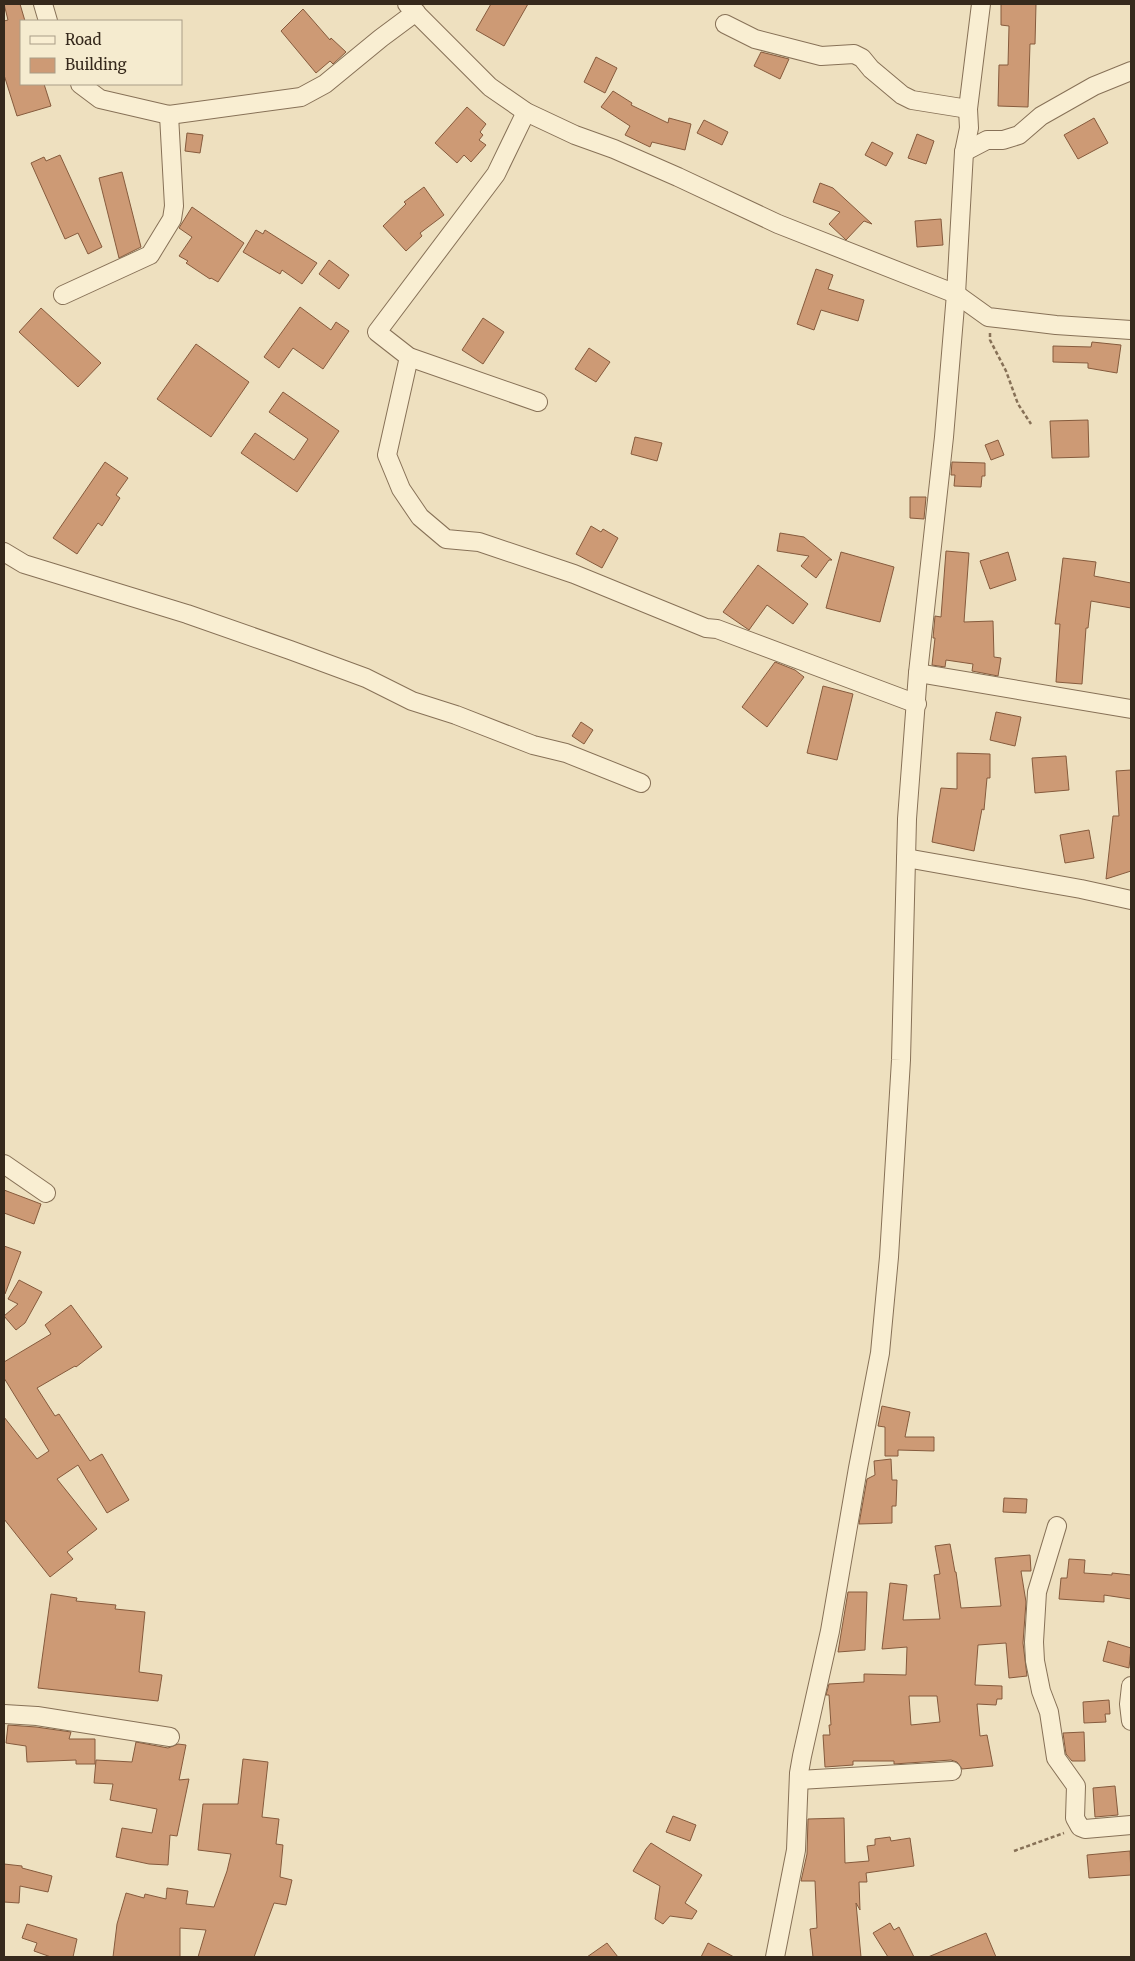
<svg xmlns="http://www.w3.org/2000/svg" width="1135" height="1961" viewBox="0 0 1135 1961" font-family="Merriweather,serif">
<rect width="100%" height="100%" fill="#eee0bf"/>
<g fill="#cd9a75" stroke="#865b3d" fill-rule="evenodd">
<polygon points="4,4 20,4 25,21 21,21 21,84 44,84 51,106 17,116 4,75 4,21 8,20"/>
<polygon points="491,4 528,4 504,46 476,30"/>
<polygon points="1001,4 1036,4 1035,44 1030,44 1028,107 998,106 999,65 1008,65 1009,26 1001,25"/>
<polygon points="303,9 330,40 331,38 346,52 333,64 330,61 316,73 281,31"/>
<polygon points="761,52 789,59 780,79 754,66"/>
<polygon points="596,57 617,68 605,93 584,82"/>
<polygon points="613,91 632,103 631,105 668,123 669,118 691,124 685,150 652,142 650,147 625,135 630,126 601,107"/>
<polygon points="467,107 486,124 480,132 483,135 479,140 486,145 471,162 464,155 457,163 435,143"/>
<polygon points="1094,118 1108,143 1078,159 1064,135"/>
<polygon points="704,120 728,132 722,145 697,133"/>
<polygon points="187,133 203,135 200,153 185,151"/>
<polygon points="917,134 934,141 926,164 908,158"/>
<polygon points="872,142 893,153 886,166 865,155"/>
<polygon points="60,155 102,247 88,254 78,233 65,239 31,163 44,157 46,161"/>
<polygon points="122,172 141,247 119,258 99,178"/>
<polygon points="820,183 833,188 872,224 864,221 846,240 829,224 840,212 813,202"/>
<polygon points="424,187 444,215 420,233 422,236 406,251 383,226 406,204 404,202"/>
<polygon points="192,207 244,243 218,282 211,278 210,279 186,263 188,261 179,256 192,237 179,228"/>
<polygon points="941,219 943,245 917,247 915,221"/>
<polygon points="256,230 263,234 265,230 317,263 302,284 282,270 280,274 243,252"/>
<polygon points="329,260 349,275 339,289 319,274"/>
<polygon points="816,269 833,275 828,289 864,300 858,321 821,310 814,330 797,324"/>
<polygon points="300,307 331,330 336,322 349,331 323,369 293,348 279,368 264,357"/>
<polygon points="41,308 101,363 78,387 19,332"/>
<polygon points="483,318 504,332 483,364 462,350"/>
<polygon points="1092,342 1121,345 1117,373 1088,368 1088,363 1053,362 1053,346 1091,347"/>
<polygon points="196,344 249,382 211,437 157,399"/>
<polygon points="589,348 610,362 596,382 575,369"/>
<polygon points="283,392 339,431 297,492 241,453 255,433 294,460 308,439 269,412"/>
<polygon points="1088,420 1089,457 1052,458 1050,421"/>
<polygon points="635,437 662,443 657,461 631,454"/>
<polygon points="998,440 1004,455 991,460 985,445"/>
<polygon points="105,462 128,478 116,495 120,498 102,526 98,523 77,554 53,538"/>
<polygon points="952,462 985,463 985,476 982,476 981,487 954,486 955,475 951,475"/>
<polygon points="910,497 926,497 924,519 910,518"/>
<polygon points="591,526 601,532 603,529 618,538 602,568 576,554"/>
<polygon points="780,533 804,537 832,560 829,560 816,578 801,566 809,556 777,551"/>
<polygon points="946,551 969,553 964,622 993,621 994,657 1001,658 998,676 972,671 973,664 946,660 945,667 932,665 935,638 933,638 935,616 941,617"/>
<polygon points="841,552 894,567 880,622 826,608"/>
<polygon points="1008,552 1016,580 990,589 980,561"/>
<polygon points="1063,558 1096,562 1094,576 1131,583 1131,608 1091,601 1088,628 1086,628 1082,684 1056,682 1060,624 1055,624"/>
<polygon points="758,565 808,604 793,624 767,605 749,630 723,612"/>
<polygon points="775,662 795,670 804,677 767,727 742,707"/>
<polygon points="823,686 853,694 837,760 807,753"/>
<polygon points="996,712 1021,717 1015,746 990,740"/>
<polygon points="581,722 593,730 584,744 572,736"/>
<polygon points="957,753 990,754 990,778 987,778 984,810 982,809 974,851 932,842 941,788 957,789"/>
<polygon points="1066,756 1069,790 1035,793 1032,758"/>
<polygon points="1131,770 1131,871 1106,879 1113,816 1119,816 1116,771"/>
<polygon points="1089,830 1094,858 1065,863 1060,835"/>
<polygon points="4,1190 41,1204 34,1224 4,1213"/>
<polygon points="4,1246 21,1252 5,1294 4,1293"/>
<polygon points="19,1280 42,1292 25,1323 16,1330 4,1316 18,1304 8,1299"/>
<polygon points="71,1305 102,1347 76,1367 75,1366 37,1388 55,1416 59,1414 90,1461 102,1454 129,1500 107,1513 78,1465 57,1479 97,1529 67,1552 73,1559 50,1577 4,1519 4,1417 37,1459 49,1451 4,1378 4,1362 51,1334 45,1325"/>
<polygon points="882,1406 910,1412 905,1437 934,1437 934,1451 898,1450 898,1456 885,1456 885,1427 878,1426"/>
<polygon points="891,1459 892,1480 897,1480 896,1506 892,1506 892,1523 859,1524 867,1479 875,1475 874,1461"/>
<polygon points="1004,1498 1027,1499 1026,1513 1003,1512"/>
<path d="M 950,1544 L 955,1572 L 956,1572 L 961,1608 L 1001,1606 L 995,1558 L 1030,1555 L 1031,1571 L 1021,1571 L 1026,1602 L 1023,1643 L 1027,1676 L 1009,1678 L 1006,1643 L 978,1645 L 975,1685 L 1002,1686 L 1002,1699 L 997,1699 L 996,1705 L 977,1704 L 980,1736 L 987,1735 L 993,1766 L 962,1769 L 957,1762 L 951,1760 L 894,1764 L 894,1761 L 853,1761 L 853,1765 L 825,1767 L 823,1735 L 830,1735 L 829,1725 L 831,1725 L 829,1695 L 826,1695 L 829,1684 L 864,1682 L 864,1674 L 906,1675 L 907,1647 L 882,1649 L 890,1583 L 907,1585 L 903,1620 L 940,1619 L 934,1575 L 940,1574 L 935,1546 ZM 909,1696 L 937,1696 L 940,1722 L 911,1725 Z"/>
<polygon points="1069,1559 1085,1560 1084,1573 1112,1575 1112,1573 1131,1575 1131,1599 1104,1595 1104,1602 1059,1599 1061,1578 1067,1578"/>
<polygon points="848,1592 867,1592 865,1650 838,1652"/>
<polygon points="51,1594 77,1598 76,1601 116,1605 115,1609 145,1612 139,1672 162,1675 158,1701 38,1688"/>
<polygon points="1108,1641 1131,1648 1129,1668 1103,1661"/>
<polygon points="1109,1700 1110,1714 1105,1714 1106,1722 1084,1723 1083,1702"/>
<polygon points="8,1725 36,1727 71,1732 69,1739 95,1739 95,1764 76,1764 76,1760 27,1762 26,1746 6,1743"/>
<polygon points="1084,1732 1085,1761 1072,1761 1066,1754 1063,1733"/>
<polygon points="136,1742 168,1748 178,1744 186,1745 179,1780 189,1779 177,1836 170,1835 168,1865 149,1864 116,1857 122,1828 152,1833 157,1809 110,1800 113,1784 94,1783 96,1760 132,1762"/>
<polygon points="243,1759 268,1762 262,1817 279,1819 276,1844 283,1845 280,1877 292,1880 286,1905 274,1903 254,1957 198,1957 206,1930 180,1928 180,1957 113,1957 117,1924 126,1893 144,1898 145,1894 166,1899 167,1888 188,1891 186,1904 214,1907 227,1871 231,1854 198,1850 203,1804 238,1804"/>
<polygon points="1115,1786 1118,1815 1095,1817 1093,1788"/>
<polygon points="673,1816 696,1825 690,1841 666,1832"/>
<polygon points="844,1818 845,1863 869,1861 867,1846 875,1845 875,1839 890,1837 891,1841 910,1838 914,1866 866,1873 867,1882 859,1882 860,1910 856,1903 861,1957 813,1957 810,1929 817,1928 815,1881 801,1881 807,1854 808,1819"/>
<polygon points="651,1843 702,1875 685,1903 697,1911 692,1919 670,1916 663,1924 655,1919 660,1886 633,1871 646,1849"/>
<polygon points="1130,1851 1131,1875 1089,1878 1087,1855"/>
<polygon points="4,1864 22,1866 22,1868 52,1876 48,1892 20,1886 19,1903 4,1902"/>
<polygon points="890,1923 894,1930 899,1927 914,1957 888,1957 873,1933"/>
<polygon points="27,1924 77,1939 73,1957 51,1957 34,1951 37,1943 22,1938"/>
<polygon points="986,1933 996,1957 928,1957"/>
<polygon points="607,1943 618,1957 587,1957"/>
<polygon points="708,1943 734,1957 701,1957"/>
</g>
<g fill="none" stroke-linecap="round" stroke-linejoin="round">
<g stroke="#877157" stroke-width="20">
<g id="minor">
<polyline points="43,4 48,21"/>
<polyline points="407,4 490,87 526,112 575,135 614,149 678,177 778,224 956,294 988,317 1056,325 1131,330"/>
<polyline points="725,24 755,39 821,56 854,54 862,58 871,69 902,95 912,100 968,109"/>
<polyline points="80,84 100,99 169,115 301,97 325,84 381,38 416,12"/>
<polyline points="526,112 496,174 377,332 409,357 538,402"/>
<polyline points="964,152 987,140 1003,140 1019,135 1041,116 1094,86 1131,71"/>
<polyline points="63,295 150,255 172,219 174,206 169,115"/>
<polyline points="409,357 387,455 401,489 420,517 446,539 479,542 574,574 706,628 717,629 917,704"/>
<polyline points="4,552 24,564 187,614 290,650 366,678 412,701 456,715 533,745 566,753 641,783"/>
<polyline points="918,673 1131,709"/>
<polyline points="906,858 1081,889 1131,900"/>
<polyline points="4,1164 46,1193"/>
<polyline points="1057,1526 1037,1592 1034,1642 1035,1661 1041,1691 1049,1712 1056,1758 1076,1786 1075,1818 1080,1827 1085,1829 1131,1825"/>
<polyline points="1131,1686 1129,1704 1131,1721"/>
<polyline points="4,1714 37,1716 170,1737"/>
<polyline points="799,1780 952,1771"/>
<polyline points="775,1957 796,1850 799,1773 802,1756 830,1631 858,1468 880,1353 889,1257 901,1060 907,819 918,673 944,437 956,294 964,152 969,128 968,109 981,4"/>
</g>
</g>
<g stroke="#877157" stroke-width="2.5" stroke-dasharray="4 2.5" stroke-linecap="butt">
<polyline points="990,333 990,340 1006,371 1018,404 1031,424"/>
<polyline points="1014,1851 1064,1833"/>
</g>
<use href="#minor" stroke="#f9eed2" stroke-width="18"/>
</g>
<rect width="1135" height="1961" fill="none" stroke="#36291c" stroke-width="10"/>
<rect x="20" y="20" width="162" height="65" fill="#f5ebcf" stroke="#a99d87"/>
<rect x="30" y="36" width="25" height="8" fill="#f9eed2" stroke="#a99d87"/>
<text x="65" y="45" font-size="15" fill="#36291c">Road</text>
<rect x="30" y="58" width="25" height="15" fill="#cd9a75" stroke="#a99d87"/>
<text x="65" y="70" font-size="15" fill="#36291c">Building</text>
</svg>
